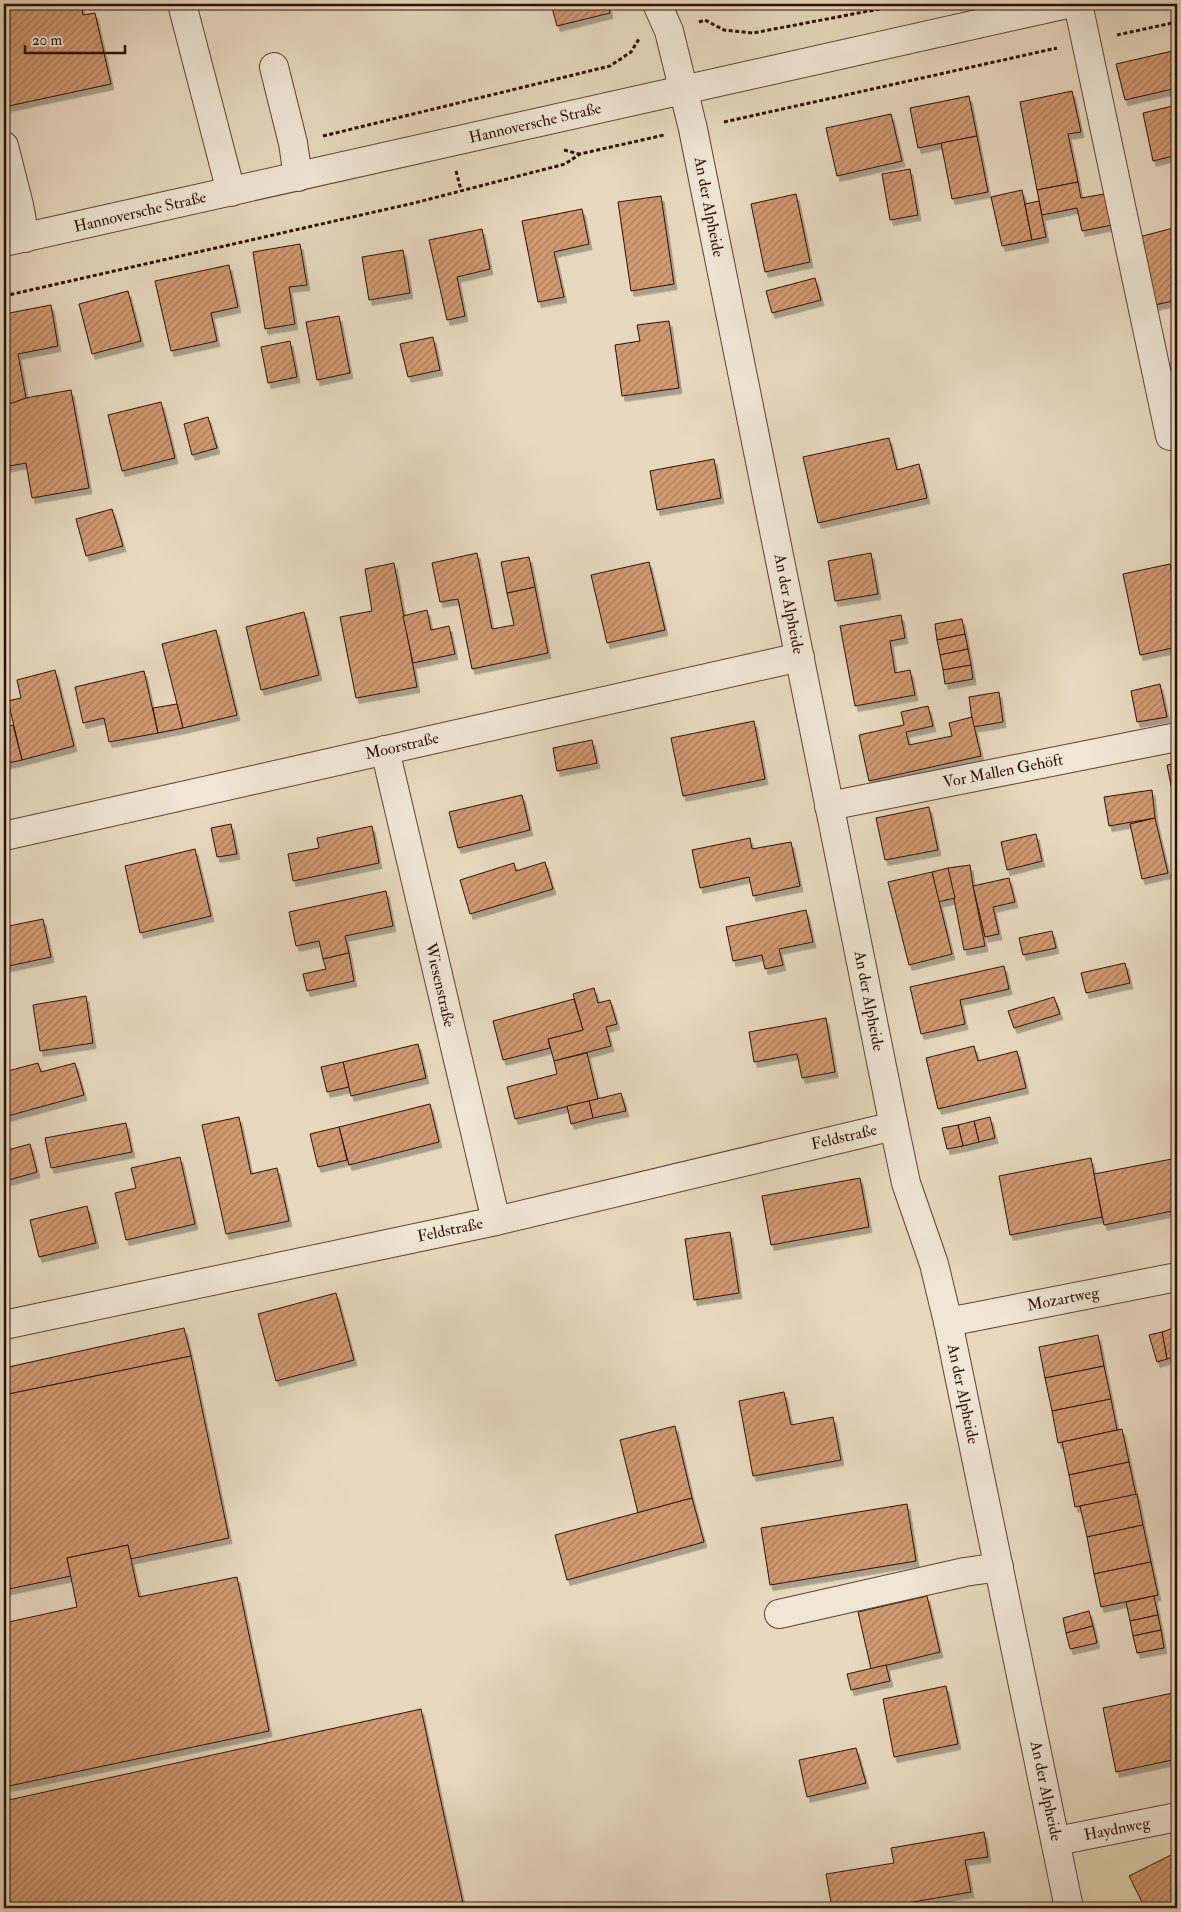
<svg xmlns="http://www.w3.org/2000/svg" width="1181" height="1912" viewBox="0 0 1181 1912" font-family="'IM FELL Double Pica',serif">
<defs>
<pattern id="building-hatch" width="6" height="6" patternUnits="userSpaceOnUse" patternTransform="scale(1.25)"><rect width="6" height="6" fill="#d19a73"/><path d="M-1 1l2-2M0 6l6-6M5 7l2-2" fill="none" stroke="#aa7c5c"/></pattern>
<filter id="shadow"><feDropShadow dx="3" dy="5.5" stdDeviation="0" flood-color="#0004"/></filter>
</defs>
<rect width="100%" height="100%" fill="#e8d9be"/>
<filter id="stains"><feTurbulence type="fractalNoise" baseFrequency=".004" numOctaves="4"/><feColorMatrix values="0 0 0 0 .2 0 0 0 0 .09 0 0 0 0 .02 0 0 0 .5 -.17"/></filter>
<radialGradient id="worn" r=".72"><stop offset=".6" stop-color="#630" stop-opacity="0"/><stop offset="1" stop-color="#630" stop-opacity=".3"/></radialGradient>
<g fill="url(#building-hatch)" stroke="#2c1003" filter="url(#shadow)">
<polygon points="4,4 81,4 83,15 95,13 111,84 4,107"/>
<polygon points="551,4 608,4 610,13 557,26"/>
<polygon points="1177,50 1177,88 1125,100 1116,64"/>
<polygon points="1072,91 1081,132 1068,134 1078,182 1037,190 1020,102"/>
<polygon points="969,96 977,136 918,148 910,108"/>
<polygon points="1177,105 1177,155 1153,161 1143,113"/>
<polygon points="891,114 902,161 837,176 826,128"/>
<polygon points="977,136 988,192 952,199 941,143"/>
<polygon points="910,169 918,215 890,220 882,174"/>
<polygon points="1078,182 1081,198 1110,193 1117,224 1082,231 1077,208 1042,215 1037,190"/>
<polygon points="1022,190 1032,240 1002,246 991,197"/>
<polygon points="796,194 810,262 765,272 751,204"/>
<polygon points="661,196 674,284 631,291 618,202"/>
<polygon points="1039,201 1046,237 1032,240 1025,204"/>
<polygon points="582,209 589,244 554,252 564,297 538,302 522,221"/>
<polygon points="1177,227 1177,300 1155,305 1139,237"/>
<polygon points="482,229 490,269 457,277 465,316 447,320 429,240"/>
<polygon points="300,244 307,285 289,287 295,324 265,329 253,252"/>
<polygon points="403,250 410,293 369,300 362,257"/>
<polygon points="229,265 238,307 211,313 217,341 171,351 155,281"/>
<polygon points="815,278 821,300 772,313 766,291"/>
<polygon points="128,291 141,341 92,354 79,304"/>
<polygon points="51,305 58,346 18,354 26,398 4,406 4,314"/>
<polygon points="339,316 350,373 317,380 306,322"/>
<polygon points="669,321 679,388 622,396 615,345 640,341 637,325"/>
<polygon points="433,337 440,370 408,377 400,344"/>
<polygon points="290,341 297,377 268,383 261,347"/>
<polygon points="71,390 89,488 32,498 26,463 4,467 4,406 26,398"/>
<polygon points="161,402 175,458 122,471 108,415"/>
<polygon points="208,417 217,448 192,455 184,424"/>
<polygon points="889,438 897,470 919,464 927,498 818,523 803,457"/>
<polygon points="714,459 721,498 657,510 650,471"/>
<polygon points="112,509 123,546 86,556 76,519"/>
<polygon points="477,553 492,629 514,625 507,593 535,587 548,653 472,669 458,599 440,602 432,563"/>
<polygon points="871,553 878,594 835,601 828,561"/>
<polygon points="529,557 535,587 507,593 501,562"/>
<polygon points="649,562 665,630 607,643 591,575"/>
<polygon points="394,563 417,687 356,698 340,617 372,611 365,569"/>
<polygon points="1170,564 1177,602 1177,647 1140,655 1123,574"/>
<polygon points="427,610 431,630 449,626 455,654 413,663 403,616"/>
<polygon points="304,612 319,675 261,690 246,627"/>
<polygon points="901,615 905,638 890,641 895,673 910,670 915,695 855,706 840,626"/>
<polygon points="962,619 965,634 937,640 935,624"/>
<polygon points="216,630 237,715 183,728 162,644"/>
<polygon points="965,634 968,649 940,655 937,640"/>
<polygon points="968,649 971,665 943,670 940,655"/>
<polygon points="971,665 973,679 945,684 943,670"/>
<polygon points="55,670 74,746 22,760 8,701 21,698 17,680"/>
<polygon points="144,671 158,733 109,742 104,718 83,723 75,687"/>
<polygon points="1160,684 1167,717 1137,722 1131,691"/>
<polygon points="999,692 1003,722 973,727 969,697"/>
<polygon points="177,704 183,728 158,733 153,708"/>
<polygon points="928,706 933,726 906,732 909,745 952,736 949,723 972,717 981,756 869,781 859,735 904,725 901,712"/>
<polygon points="754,721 765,779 683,796 671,738"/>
<polygon points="13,725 22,760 4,764 4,727"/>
<polygon points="592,740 597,763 557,771 553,748"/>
<polygon points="1177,763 1177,815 1167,765"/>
<polygon points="1152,790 1155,818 1109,826 1104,797"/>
<polygon points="522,795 530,830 458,848 449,812"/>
<polygon points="929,807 938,850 885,860 876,818"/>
<polygon points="1155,818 1168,873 1142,879 1130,824"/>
<polygon points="231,824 237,854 217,857 211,828"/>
<polygon points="372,826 379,863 293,881 288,854 319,848 317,838"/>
<polygon points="1036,834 1042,861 1007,870 1001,842"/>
<polygon points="750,838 752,849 791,842 800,886 753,896 749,877 700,888 692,850"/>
<polygon points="195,849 211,916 140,933 125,866"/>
<polygon points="545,862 553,889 470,914 460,880 514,863 516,871"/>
<polygon points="970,865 973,886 985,946 964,950 948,868"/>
<polygon points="948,868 955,898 938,902 932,872"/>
<polygon points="932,872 952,954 909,965 888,882"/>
<polygon points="1009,878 1015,902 993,907 999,934 985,937 973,886"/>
<polygon points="386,891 393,926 345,936 349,953 323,959 319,941 296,946 289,912"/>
<polygon points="806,910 813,942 779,949 783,965 765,969 762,955 733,961 726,927"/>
<polygon points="43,919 51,957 4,967 4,927"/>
<polygon points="1052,931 1056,948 1023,955 1019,938"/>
<polygon points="349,953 354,981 307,991 303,974 326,969 323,959"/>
<polygon points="1125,963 1130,983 1086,993 1081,973"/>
<polygon points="1004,966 1009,989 960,1000 965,1024 921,1034 910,987"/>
<polygon points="594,988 598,1003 610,1000 617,1024 606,1027 611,1046 554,1061 548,1039 583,1030 573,994"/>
<polygon points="86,996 93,1043 40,1051 33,1005"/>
<polygon points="1054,997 1060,1014 1014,1028 1008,1011"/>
<polygon points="574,999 583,1030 548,1039 550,1048 503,1060 493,1021"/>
<polygon points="826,1018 835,1072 802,1078 797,1054 754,1062 749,1032"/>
<polygon points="418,1044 426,1078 351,1096 343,1062"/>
<polygon points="974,1046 978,1061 1017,1051 1026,1088 938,1109 926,1058"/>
<polygon points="587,1053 598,1099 515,1119 507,1087 557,1074 554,1061"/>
<polygon points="343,1062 349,1087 327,1092 321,1067"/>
<polygon points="38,1063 41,1072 75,1063 84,1095 4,1117 4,1072"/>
<polygon points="621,1093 626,1111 593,1118 589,1101"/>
<polygon points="589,1101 593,1118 571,1124 567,1106"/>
<polygon points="430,1104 439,1142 349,1165 339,1127"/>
<polygon points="239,1117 251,1174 277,1168 289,1221 226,1234 202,1125"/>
<polygon points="990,1117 995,1138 979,1142 974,1121"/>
<polygon points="974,1121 979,1142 963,1146 958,1125"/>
<polygon points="126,1123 132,1152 51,1168 45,1138"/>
<polygon points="958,1125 963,1146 947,1149 942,1128"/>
<polygon points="339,1127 347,1160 318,1167 310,1134"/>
<polygon points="30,1144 37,1172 5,1181 4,1151"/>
<polygon points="180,1157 195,1224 126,1240 115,1193 136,1188 131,1168"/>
<polygon points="1091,1158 1102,1217 1010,1235 999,1176"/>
<polygon points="1177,1158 1177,1210 1104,1225 1094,1174"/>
<polygon points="860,1178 869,1227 771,1245 762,1196"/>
<polygon points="87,1206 96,1243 39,1257 30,1220"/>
<polygon points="730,1232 739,1293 694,1300 685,1239"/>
<polygon points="336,1293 354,1360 276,1381 258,1314"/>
<polygon points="1176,1327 1177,1356 1167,1359 1162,1332"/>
<polygon points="184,1328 191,1356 4,1395 4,1368"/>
<polygon points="1162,1332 1167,1359 1157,1362 1149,1335"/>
<polygon points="1098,1335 1104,1366 1045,1378 1039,1347"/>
<polygon points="191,1356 229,1538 130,1559 128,1545 67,1558 71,1576 4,1590 4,1395"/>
<polygon points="1104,1366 1111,1399 1052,1411 1045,1378"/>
<polygon points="784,1392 791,1425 833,1417 841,1460 753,1476 739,1401"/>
<polygon points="1111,1399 1117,1430 1058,1443 1052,1411"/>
<polygon points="675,1426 692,1498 638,1513 620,1440"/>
<polygon points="1122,1429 1129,1462 1069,1475 1062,1442"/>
<polygon points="1129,1462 1136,1495 1075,1507 1069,1475"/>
<polygon points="1137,1494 1143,1525 1087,1537 1080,1506"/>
<polygon points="692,1498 704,1542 567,1580 555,1535"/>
<polygon points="907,1504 916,1561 770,1585 761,1528"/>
<polygon points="1143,1525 1151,1562 1094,1574 1087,1537"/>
<polygon points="128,1545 139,1597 237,1577 269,1731 4,1787 4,1623 77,1607 67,1558"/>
<polygon points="1151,1562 1158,1595 1101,1607 1094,1574"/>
<polygon points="927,1596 940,1652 871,1669 858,1612"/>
<polygon points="1154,1596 1158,1615 1130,1621 1126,1602"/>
<polygon points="1089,1611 1093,1626 1066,1633 1063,1618"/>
<polygon points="1158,1615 1161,1630 1133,1636 1130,1621"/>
<polygon points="1093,1626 1097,1643 1070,1649 1066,1633"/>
<polygon points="1161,1630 1164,1648 1137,1653 1133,1636"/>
<polygon points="886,1665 890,1681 851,1690 847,1674"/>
<polygon points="946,1686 958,1744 894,1757 883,1699"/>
<polygon points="1177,1692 1177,1759 1116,1772 1103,1708"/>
<polygon points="421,1709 464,1908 4,1908 4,1801"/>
<polygon points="856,1748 866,1783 807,1797 799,1760"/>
<polygon points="984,1832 988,1857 965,1860 971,1892 913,1902 915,1908 832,1908 826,1874 894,1863 891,1848"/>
<polygon points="1177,1852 1177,1908 1145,1908 1129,1876"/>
</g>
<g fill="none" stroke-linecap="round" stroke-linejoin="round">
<g stroke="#5b4232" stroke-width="30">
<g id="minor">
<polyline points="182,4 231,192"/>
<polyline points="657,4 669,31 693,129 894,1126 906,1183 934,1264 948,1322 1069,1908"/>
<polyline points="1078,4 1170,436"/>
<polyline points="274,67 293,143 298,177"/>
<polyline points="4,146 19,205 25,238"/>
<polyline points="4,242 1067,4"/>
<polyline points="385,750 496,1221"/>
<polyline points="829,806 1177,737"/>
<polyline points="4,836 800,657"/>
<polyline points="948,1322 1177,1277"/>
<polyline points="4,1325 496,1221 894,1126"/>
<polyline points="779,1614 965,1572 999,1567"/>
<polyline points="1057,1841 1177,1817"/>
</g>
</g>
<g stroke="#2c1003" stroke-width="3" stroke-dasharray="4 2.5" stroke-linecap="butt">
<polyline points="699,22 705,20 724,30 753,33 906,4"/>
<polyline points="1117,35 1177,22"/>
<polyline points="724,122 1057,48"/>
<polyline points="323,136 610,66 631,52 639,39"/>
<polyline points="564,150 579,154"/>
<polyline points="456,171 461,190"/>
<polyline points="4,296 414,203 565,164 580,154 664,135"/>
</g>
<use href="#minor" stroke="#f0e6d5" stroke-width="28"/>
</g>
<g text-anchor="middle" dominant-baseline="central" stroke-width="4" stroke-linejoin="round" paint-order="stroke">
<g font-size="16" fill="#2c1003" stroke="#f0e6d5">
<text transform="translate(535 123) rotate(-13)">Hannoversche Straße</text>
<text transform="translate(709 207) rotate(79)">An der Alpheide</text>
<text transform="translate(140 212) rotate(-13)">Hannoversche Straße</text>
<text transform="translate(789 604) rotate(79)">An der Alpheide</text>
<text transform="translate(402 746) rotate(-13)">Moorstraße</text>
<text transform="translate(1003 771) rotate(-11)">Vor Mallen Gehöft</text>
<text transform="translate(440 985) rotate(77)">Wiesenstraße</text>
<text transform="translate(869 1001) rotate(79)">An der Alpheide</text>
<text transform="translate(844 1137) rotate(-13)">Feldstraße</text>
<text transform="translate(450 1230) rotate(-12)">Feldstraße</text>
<text transform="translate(1063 1299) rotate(-11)">Mozartweg</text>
<text transform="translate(963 1394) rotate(78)">An der Alpheide</text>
<text transform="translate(1046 1791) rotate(78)">An der Alpheide</text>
<text transform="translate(1117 1829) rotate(-11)">Haydnweg</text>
</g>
</g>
<rect width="1181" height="1912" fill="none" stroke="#e8d9be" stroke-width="20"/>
<rect x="5" y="5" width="1171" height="1902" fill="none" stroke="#2c1003" stroke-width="2.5"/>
<rect x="10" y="10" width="1161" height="1892" fill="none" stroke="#2c1003"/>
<path d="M25 45v8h100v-8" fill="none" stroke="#2c1003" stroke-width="2.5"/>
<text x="32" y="45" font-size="15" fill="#2c1003" stroke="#f0e6d5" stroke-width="4" paint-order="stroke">20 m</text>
<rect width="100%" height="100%" filter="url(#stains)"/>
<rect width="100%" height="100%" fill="url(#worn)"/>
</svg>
